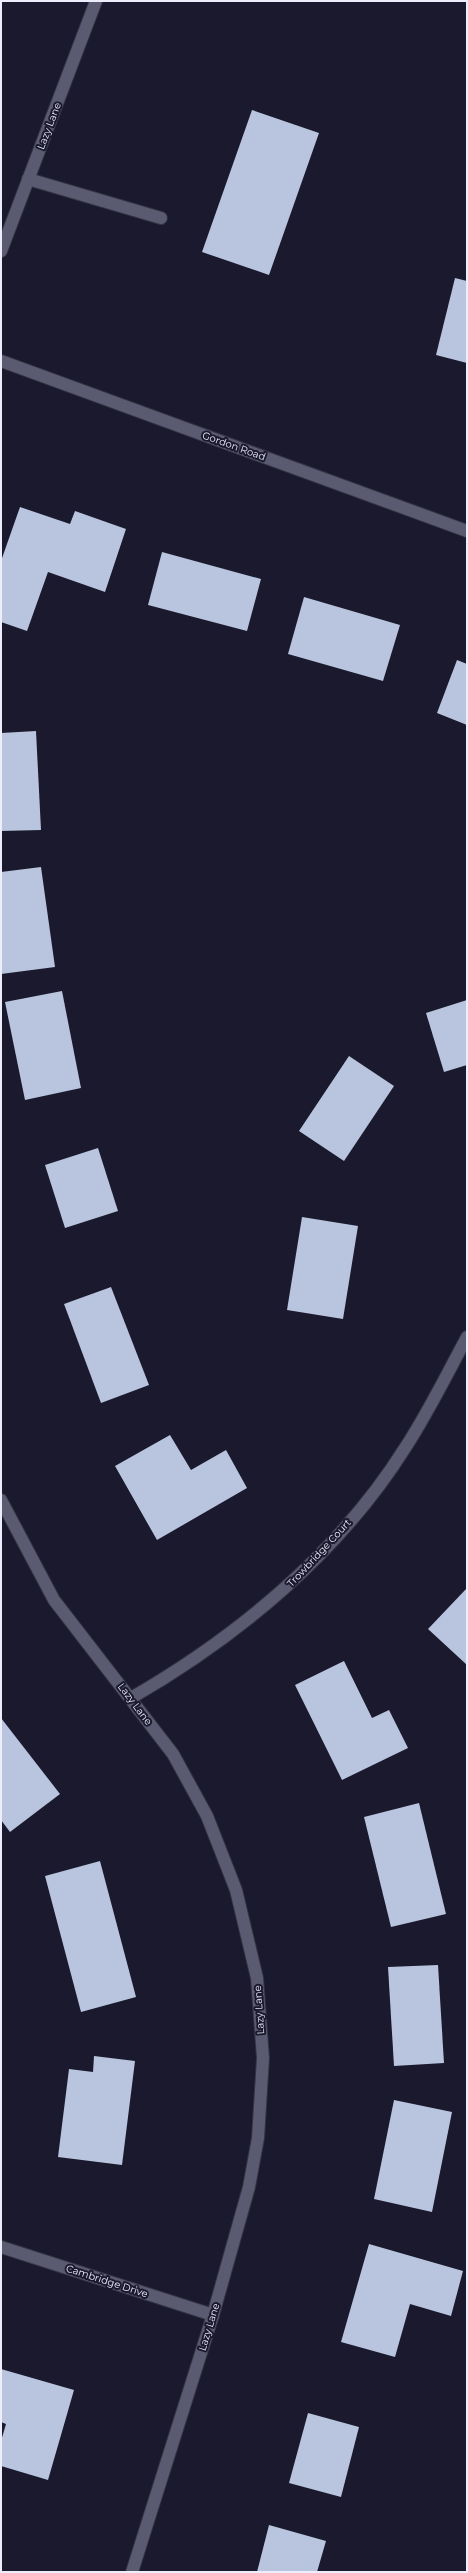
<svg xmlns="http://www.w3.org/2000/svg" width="468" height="2573" viewBox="0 0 468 2573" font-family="Montserrat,sans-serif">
<rect width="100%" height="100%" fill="#1a192d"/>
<g fill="#b9c5de">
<polygon points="252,110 319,133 269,275 202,252"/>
<polygon points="455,278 467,281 467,363 436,355"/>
<polygon points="20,507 70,524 75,511 126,529 105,592 48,572 27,631 1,622 1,561"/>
<polygon points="162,552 261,579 247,631 148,605"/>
<polygon points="304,597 400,625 383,681 288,654"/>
<polygon points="457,660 467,664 467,725 437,713"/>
<polygon points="36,731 41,830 1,831 1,733"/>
<polygon points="41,867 55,967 1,974 1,872"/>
<polygon points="62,991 81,1088 25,1100 5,1002"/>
<polygon points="467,1000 467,1065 444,1072 426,1013"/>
<polygon points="349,1056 394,1086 344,1161 299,1131"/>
<polygon points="98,1148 118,1211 65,1228 45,1165"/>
<polygon points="302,1217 358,1226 343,1319 287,1310"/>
<polygon points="111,1287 149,1385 101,1403 64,1304"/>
<polygon points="170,1435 191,1470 226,1450 247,1488 157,1540 115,1466"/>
<polygon points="467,1588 467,1665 428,1629"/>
<polygon points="344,1661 372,1718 389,1710 408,1748 342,1780 295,1685"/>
<polygon points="1,1718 60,1794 10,1832 1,1820"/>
<polygon points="419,1803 446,1914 391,1927 364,1817"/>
<polygon points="100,1861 136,1997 81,2012 45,1876"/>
<polygon points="438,1965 444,2063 394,2066 388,1967"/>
<polygon points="94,2056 135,2061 122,2165 58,2157 69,2069 93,2072"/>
<polygon points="394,2100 452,2112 432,2212 374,2199"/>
<polygon points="369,2244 463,2271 451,2316 410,2304 395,2357 341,2342"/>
<polygon points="1,2369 74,2390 48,2480 1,2466 1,2441 6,2424 1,2422"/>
<polygon points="308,2413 359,2427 341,2497 289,2483"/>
<polygon points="269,2525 326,2541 317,2572 257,2572"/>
</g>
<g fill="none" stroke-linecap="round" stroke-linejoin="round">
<g stroke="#343342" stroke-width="14">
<g id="minor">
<polyline points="28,179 161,218"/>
<polyline points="1,251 96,1"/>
<polyline points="1,361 467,531"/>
<polyline points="1,1500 54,1600 173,1754 207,1816 236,1890 257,1978 263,2058 258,2138 249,2187 213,2315 132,2572"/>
<path d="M 131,1698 C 237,1637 339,1553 405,1448 C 428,1413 447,1374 467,1337"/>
<polyline points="1,2247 213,2315"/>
</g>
</g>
<use href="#minor" stroke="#5a5a71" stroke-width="12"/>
</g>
<g text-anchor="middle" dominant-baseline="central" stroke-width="4" stroke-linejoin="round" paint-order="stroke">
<g font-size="10" fill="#ededfb" stroke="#1a192d">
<text transform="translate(49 126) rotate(-69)">Lazy Lane</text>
<text transform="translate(234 446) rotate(20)">Gordon Road</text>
<text transform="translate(319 1553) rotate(-47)">Trowbridge Court</text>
<text transform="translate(135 1704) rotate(53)">Lazy Lane</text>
<text transform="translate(259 2010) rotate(-94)">Lazy Lane</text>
<text transform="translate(107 2281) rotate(18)">Cambridge Drive</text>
<text transform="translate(209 2327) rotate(-73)">Lazy Lane</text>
</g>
</g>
<rect width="468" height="2573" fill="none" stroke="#ededfb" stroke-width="4"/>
</svg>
